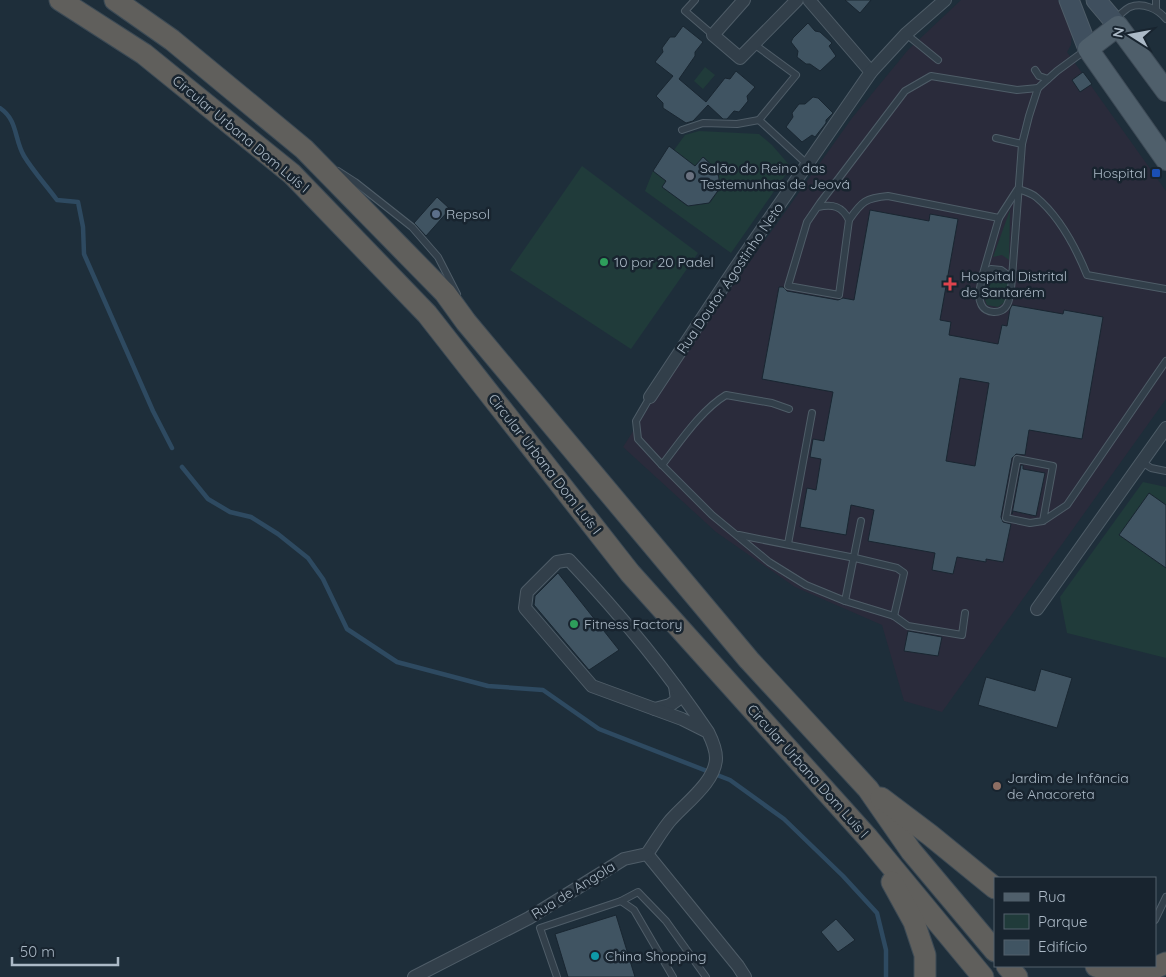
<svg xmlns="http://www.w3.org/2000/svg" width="1166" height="977" viewBox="0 0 1166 977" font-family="Quicksand,sans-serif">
<rect width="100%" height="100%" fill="#1e2e3a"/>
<polygon fill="#2a2b3b" points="961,0 1058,0 1072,32 1071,45 1067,52 1166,191 1166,399 942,712 904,701 882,625 795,587 716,532 623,447 669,375 852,118 908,50"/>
<g fill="#203b3a">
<polygon points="705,67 715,75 703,89 694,81"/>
<polygon points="699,131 759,134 772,145 791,167 731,253 645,191 653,171 666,181 663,187 687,206 710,203 720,188 718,171 704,157 695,166 674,150 685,135"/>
<polygon points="582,166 698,253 631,349 510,270"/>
<polygon points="1010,210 1009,260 1002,255 993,257"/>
<polygon points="993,274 1004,276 1009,283 1005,302 998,307 987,305 984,298 987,279"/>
<polygon points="1143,482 1166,487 1166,658 1067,633 1060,597"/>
</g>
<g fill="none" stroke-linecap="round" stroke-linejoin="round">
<g stroke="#2e4a61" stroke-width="4.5">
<path d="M 0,108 C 18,120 14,139 24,156 C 33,171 46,185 57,200 L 78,202 L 83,227 L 84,254 L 153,411 L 172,448"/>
<polyline points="182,467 208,499 230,512 251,517 278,534 308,558 323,579 347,629 397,662 488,686 543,690 599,729 730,780 784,819 843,876 877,913 886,950 886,977"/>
</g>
</g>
<g fill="#405462" stroke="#192631" fill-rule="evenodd">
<polygon points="845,0 871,0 860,13"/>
<polygon points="808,23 815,31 820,32 832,43 829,46 836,56 820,71 810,64 806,64 797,57 798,51 791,42 793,38"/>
<polygon points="683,26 703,42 695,52 695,56 679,79 706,102 725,78 730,79 736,71 755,87 747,96 748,101 739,112 734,111 727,119 723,119 708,105 693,121 686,123 663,108 663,103 656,96 673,76 655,62 663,52 662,48 670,37 675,37"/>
<polygon points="1083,72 1092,84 1080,92 1072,80"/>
<polygon points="813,97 818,98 833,113 826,120 826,123 815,137 812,135 802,142 786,127 793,117 792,113 799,104 805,104"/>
<polygon points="669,146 695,166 703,157 718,171 720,188 709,203 688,206 662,187 666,181 653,171"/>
<polygon points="437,197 450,209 426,236 414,223"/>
<path d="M 870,210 L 929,221 L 930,214 L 958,219 L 940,320 L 951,322 L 949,335 L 998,344 L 1002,325 L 1007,326 L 1010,309 L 1012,305 L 1063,314 L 1064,310 L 1103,317 L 1082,439 L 1029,430 L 1025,455 L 1016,454 L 1012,458 L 1001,517 L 1003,522 L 1011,524 L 1003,562 L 986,559 L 986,562 L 957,557 L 953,574 L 932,570 L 935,553 L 868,541 L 874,510 L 851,505 L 846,535 L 800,527 L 807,488 L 816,490 L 821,459 L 810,457 L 813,439 L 824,441 L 833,392 L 762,379 L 779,287 L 783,287 L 787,291 L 838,300 L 843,298 L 854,300 ZM 960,378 L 989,383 L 975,466 L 946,461 Z"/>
<polygon points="1021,465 1023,465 1023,469 1045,473 1036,516 1013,511 1012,514"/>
<polygon points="1149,493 1166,505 1166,568 1119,535"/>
<polygon points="558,573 619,650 589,670 534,605 535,596"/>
<polygon points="908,631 942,637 938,656 904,651"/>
<polygon points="1041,669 1072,678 1057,728 978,705 986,677 1035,691"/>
<polygon points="616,915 635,977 568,977 555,934"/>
<polygon points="836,919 855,940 838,952 821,932"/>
</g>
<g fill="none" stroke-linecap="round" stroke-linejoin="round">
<g stroke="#4f5d68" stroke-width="8">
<g id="service">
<polyline points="695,0 685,11 713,35"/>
<polyline points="1156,0 1156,9"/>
<path d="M 1114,20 C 1119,16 1125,9 1130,7 C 1143,2 1158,9 1166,19"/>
<polyline points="906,34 938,60"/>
<polyline points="754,44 796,75 759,120 807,164"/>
<polyline points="1035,70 1039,76 1048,79"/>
<polyline points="682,130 703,123 737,124 759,120"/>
<polyline points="996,138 1022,144"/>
<polyline points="338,171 355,182 412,227 438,257 457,294"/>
<path d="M 1018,189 C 1024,191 1031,193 1036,197 C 1059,216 1076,248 1087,275 L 1166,289"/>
<path d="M 818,207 C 833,204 842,206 849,220 L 839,295 L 788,286 L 807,222 L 820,203 L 905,91 L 931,76 L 1017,90 L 1038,88"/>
<path d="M 849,220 C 862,201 866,198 888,196 L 999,218 L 1017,190"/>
<polyline points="982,277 999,218"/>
<path d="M 1012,278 L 1001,270 L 991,269 L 982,277 C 981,285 977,296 981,304 C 985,314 1002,315 1007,305 C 1011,298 1011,287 1012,278 L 1022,144 L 1029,116 L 1038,88 L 1057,71 L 1087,49"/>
<polyline points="650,397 636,421 638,439 662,465 712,515 769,562 806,585 845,601 861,521"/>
<polyline points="1142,462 1151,468 1166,471"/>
<path d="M 662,465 C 680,442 701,410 726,395 L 772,403 L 789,409"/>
<polyline points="1043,521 1053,466 1017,459 1006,518 1030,523 1043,521 1067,505 1166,361"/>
<polyline points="739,535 855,558 897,568 904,573 894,616"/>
<polyline points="788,544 812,413"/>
<polyline points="845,601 894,616 908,626 962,635 965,613"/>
<polyline points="621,901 638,892 666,921 706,977"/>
<polyline points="1155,920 1166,897"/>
<polyline points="557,977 540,928 621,901 634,910 673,977"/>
</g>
</g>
<g stroke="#4f5d68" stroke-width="14">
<g id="minor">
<polyline points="744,0 713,35 740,58 797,0"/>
<polyline points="809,0 871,72"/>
<polyline points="650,397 734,270 871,72 906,34 945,0"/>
<polyline points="1037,609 1166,428"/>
<polyline points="655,709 670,705 677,700 675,686"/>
<path d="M 647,854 C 654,844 661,832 669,822 C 683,805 716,782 716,758 C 716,749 712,740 708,732 L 682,719 L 592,686 L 525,608 L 527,592 L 557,562 L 569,560 C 620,614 667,671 708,732"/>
<polyline points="647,854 738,966 745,977"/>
<polyline points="414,977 529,918 624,859 647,854"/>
</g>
</g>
<g stroke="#4f5d68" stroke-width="21">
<g id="secondary">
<polyline points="1069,0 1088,49"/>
<polyline points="1096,0 1118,26"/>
</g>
</g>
<g stroke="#3e4b57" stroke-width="22">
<polyline id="primary" points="1166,91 1118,26 1088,49 1166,160"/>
</g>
<g stroke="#3c4a55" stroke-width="23">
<g id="trunk">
<polyline points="60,0 144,54 292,174 427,314 630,573 868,838 983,977"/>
<polyline points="115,0 172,40 304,149 445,293 466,322 749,660 868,789 911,851 995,951"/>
<polyline points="881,798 930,835 995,888"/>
<polyline points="892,882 914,922 925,955 925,977"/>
<polyline points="1007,966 1017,977"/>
<path d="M 1096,966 C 1121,975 1142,975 1166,963"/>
</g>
</g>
<use href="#service" stroke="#323f4a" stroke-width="6"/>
<use href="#minor" stroke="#323f4a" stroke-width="12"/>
<use href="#secondary" stroke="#3f4f5e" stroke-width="19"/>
<use href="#primary" stroke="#4f5f6b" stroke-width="20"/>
<use href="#trunk" stroke="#605f5c" stroke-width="21"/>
</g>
<rect fill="#1a4fb4" stroke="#18242f" stroke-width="2" x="1151" y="168" width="10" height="10" rx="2.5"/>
<circle fill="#6b7280" stroke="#18242f" stroke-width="2" cx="690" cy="176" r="5"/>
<circle fill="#5c6f8a" stroke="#18242f" stroke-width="2" cx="436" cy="214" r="5"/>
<g fill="#2e9e5b" stroke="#18242f" stroke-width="2">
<circle cx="604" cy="262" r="5"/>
<circle cx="574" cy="624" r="5"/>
</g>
<path fill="#e0444e" stroke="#18242f" stroke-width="2" d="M947.5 276.5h5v5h5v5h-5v5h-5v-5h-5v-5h5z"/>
<circle fill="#8d6e63" stroke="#18242f" stroke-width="2" cx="997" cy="786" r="5"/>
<circle fill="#0f9aa8" stroke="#18242f" stroke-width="2" cx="595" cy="956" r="5"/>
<g text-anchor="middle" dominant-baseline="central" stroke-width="5" stroke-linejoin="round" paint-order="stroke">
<g font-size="14" fill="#acbac7" stroke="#18242f">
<text transform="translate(241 134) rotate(40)">Circular Urbana Dom Luís I</text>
<text transform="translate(730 278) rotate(-56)">Rua Doutor Agostinho Neto</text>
<text transform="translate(545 464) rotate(52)">Circular Urbana Dom Luís I</text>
<text transform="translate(808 771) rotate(48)">Circular Urbana Dom Luís I</text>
<text transform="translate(573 890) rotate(-32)">Rua de Angola</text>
</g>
<g font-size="14" fill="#acbac7" stroke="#18242f" text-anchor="start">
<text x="700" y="168">Salão do Reino das<tspan x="700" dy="16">Testemunhas de Jeová</tspan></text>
<text x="1146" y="173" text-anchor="end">Hospital</text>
<text x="446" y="214">Repsol</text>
<text x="614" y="262">10 por 20 Padel</text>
<text x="961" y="276">Hospital Distrital<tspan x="961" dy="16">de Santarém</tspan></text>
<text x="584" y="624">Fitness Factory</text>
<text x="1007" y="778">Jardim de Infância<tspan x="1007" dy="16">de Anacoreta</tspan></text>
<text x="605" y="956">China Shopping</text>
</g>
</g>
<rect x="994" y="877" width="162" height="90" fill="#18242f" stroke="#53606c"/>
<rect x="1004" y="893" width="25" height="8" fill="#4f5f6b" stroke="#53606c"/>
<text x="1038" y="902" font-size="15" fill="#acbac7">Rua</text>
<rect x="1004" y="914" width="25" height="15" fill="#203b3a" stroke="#53606c"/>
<text x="1038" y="927" font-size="15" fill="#acbac7">Parque</text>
<rect x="1004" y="940" width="25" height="15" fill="#405462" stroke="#53606c"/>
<text x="1038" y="952" font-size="15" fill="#acbac7">Edifício</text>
<g transform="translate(1131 35) rotate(281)" stroke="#18242f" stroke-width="4" paint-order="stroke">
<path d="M0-4L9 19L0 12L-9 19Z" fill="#acbac7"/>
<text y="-8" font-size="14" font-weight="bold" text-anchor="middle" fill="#acbac7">N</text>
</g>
<path d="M12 957v8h106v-8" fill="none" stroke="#acbac7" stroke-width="2.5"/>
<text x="20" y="957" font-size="15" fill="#acbac7" stroke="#18242f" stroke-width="4" paint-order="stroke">50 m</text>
</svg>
